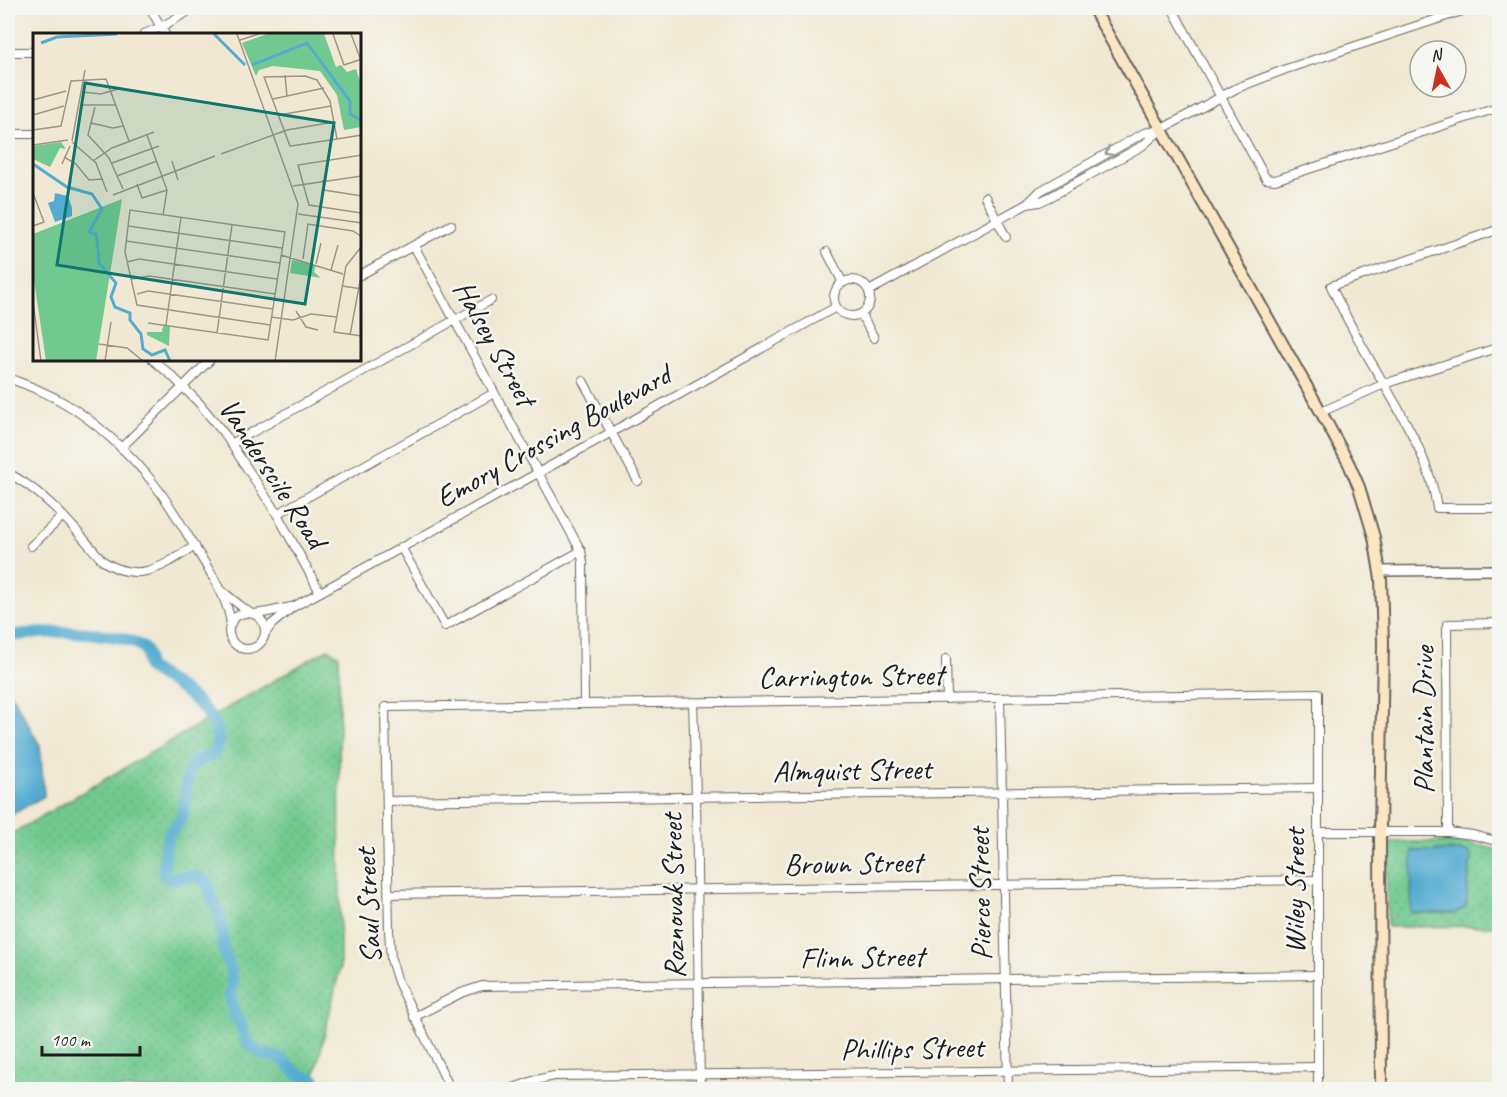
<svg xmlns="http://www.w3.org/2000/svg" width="1507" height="1097" viewBox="0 0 1507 1097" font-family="Caveat,sans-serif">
<defs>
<pattern id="green-dots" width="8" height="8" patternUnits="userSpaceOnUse" patternTransform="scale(1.5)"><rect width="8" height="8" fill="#71c98f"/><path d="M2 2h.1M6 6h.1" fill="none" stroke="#61ac7b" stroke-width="1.8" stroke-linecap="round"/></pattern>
</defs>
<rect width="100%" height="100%" fill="#f6f6f2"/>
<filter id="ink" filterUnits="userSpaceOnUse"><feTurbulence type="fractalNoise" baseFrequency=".0167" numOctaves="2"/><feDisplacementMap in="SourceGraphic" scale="12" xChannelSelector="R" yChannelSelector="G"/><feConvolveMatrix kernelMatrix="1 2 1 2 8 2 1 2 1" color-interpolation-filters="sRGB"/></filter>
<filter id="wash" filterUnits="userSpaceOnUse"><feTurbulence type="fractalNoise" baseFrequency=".008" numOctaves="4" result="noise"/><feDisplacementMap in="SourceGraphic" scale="24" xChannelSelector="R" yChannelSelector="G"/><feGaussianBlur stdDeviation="1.35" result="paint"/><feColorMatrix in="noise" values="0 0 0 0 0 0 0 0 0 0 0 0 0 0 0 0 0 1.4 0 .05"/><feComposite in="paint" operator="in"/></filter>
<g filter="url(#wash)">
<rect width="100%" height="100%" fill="#f0e8d2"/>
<g fill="url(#green-dots)" stroke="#467256" stroke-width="1.5">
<polygon points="328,649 339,656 340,968 315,1075 315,1089 8,1089 8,836"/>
<polygon points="1392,842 1466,842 1499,850 1499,926 1387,927 1387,849"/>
</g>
<g fill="#54acd1" stroke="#386476" stroke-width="1.5">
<polygon points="8,688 40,746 44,796 8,817"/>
<polygon points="1412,851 1454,851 1469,852 1471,856 1466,907 1456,913 1411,913"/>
</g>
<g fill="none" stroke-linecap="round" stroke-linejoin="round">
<g stroke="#54acd1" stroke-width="12">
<path d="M 8,635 C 26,635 45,631 64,632 C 82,632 134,635 145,650 C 149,655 146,662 148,668 C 172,683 218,708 218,741 C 217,745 217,750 214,753 C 209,759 199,757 194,763 C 183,777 187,796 183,812 C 182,816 180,821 178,824 C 175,828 171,829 169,834 C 164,844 164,864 164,875 L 170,879 C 185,877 194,872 207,882 L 209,891 L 220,916 L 224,951 L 229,965"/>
<polyline points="231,971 233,982 230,995 234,1014 242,1026 245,1039 250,1045 261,1053 282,1059 296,1073 315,1080 321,1090"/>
</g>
</g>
</g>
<g filter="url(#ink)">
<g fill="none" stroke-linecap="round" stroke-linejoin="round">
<g stroke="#66635c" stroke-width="10">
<g id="minor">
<polyline points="150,8 165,34"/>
<polyline points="1172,8 1266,179 1275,180 1500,107"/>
<polyline points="144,34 161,27 194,8"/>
<polyline points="8,52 34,52"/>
<polyline points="8,134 34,134"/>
<polyline points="985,197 1006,237"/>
<polyline points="1027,204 1040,191 1135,138 1144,133 1161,130"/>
<path d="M 1500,229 L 1331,286 C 1347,320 1365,352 1384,384 C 1406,422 1431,463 1437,508 L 1500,508"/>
<polyline points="414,246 581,551 583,562 584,704"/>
<polyline points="827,252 843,283"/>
<polyline points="360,275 451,225"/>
<circle cx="852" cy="298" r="18"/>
<polyline points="869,291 1027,204 1039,202 1050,197 1142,146 1162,129 1237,88 1286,69 1471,8"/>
<polyline points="861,314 874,338"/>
<polyline points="1496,348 1500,361"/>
<polyline points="153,360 172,376 199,403 226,436 277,514 320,592"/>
<path d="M 8,378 C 28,385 48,393 66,404 C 95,421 134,457 154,484 C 170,504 183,527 196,549 C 211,573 226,595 231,623"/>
<polyline points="583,381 638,481"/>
<polyline points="1321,412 1384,384 1500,347"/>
<polyline points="231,444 491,300"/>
<polyline points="121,448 210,360"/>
<path d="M 8,473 C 48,494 73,527 103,561 C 139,585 163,566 195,546"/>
<polyline points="277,514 494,393"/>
<polyline points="31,546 63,516"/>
<polyline points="401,547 445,626 581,551"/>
<polyline points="222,591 242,607 250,613"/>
<circle cx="247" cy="631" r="18"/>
<polyline points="254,614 268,612 291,607"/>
<polyline points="266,632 272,624 293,607 538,473 836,307"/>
<polyline points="946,659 947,699"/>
<polyline points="1000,698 1008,1090"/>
<polyline points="693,702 696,796 700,1090"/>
<polyline points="387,801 1318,788"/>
<polyline points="1318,832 1448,832 1473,835 1500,842"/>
<polyline points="1448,832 1447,624 1500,623"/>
<polyline points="389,894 1318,880"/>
<polyline points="414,1017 461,993 482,986 1318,975"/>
<polyline points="451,1090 398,982 391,959 389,930 385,707 1318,693 1318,1090"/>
<polyline points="508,1090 536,1080 554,1076 1318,1067"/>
</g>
</g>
<g stroke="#66635c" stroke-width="12">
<polyline id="tertiary" points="1380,571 1500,570"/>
</g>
<g stroke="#66635c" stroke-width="14">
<polyline id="secondary" points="1093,8 1321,412 1349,464 1359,487 1374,537 1381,579 1383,643 1380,833 1381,1090"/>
</g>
<use href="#minor" stroke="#fff" stroke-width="8"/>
<use href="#tertiary" stroke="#fff" stroke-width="9"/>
<use href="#secondary" stroke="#fbe6c4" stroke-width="10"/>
</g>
<defs><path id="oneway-chevron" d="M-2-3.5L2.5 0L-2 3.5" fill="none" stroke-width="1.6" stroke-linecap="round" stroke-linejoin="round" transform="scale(1.5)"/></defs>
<use stroke="#999" href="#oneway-chevron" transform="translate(1109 152) rotate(151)"/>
</g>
<g text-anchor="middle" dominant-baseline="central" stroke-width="5" stroke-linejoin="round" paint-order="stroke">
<g font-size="30" fill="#1c1c1c" stroke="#f6f6f2">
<text transform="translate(495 343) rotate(61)">Halsey Street</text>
<text transform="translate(553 436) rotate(-29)">Emory Crossing Boulevard</text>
<text transform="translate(273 473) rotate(57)">Vanderscile Road</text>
<text transform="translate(851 676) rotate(-1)">Carrington Street</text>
<text transform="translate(1423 720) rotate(-90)">Plantain Drive</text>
<text transform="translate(852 770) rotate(-1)">Almquist Street</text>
<text transform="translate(853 863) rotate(-1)">Brown Street</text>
<text transform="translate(1294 891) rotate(-90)">Wiley Street</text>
<text transform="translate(980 894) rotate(-91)">Pierce Street</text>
<text transform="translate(673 896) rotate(-91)">Roznovak Street</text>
<text transform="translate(368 906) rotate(-93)">Saul Street</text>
<text transform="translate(862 957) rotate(-1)">Flinn Street</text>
<text transform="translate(912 1048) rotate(-1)">Phillips Street</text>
</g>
</g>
<g transform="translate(33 33)">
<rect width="328" height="328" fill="#f0e8d2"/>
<path d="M 234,1 L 291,1 L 303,34 L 308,32 L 314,39 L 323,36 L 328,51 L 328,94 L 311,97 L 304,62 L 287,38 L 240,33 L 226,37 L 223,43 L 209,10 ZM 28,109 L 33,116 L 27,115 L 17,134 L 0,126 L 0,113 ZM 89,166 L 63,328 L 13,328 L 0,241 L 0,201 ZM 259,227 L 283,232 L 281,239 L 288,245 L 257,240 ZM 130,293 L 137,293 L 136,313 L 114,302 L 114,299 L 129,299 Z" fill="#71c98f"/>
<path d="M 22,160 L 35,163 L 39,175 L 39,183 L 22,189 L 15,170 L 21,168 Z" fill="#54acd1"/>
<path fill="none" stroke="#54acd1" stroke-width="3" d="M 181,1 L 212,32M 8,10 L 24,4 L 84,1M 219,32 L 274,10 L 317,68 L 317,81 L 329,88M 0,131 L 34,154 L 59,161 L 69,176 L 56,199 L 63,201 L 65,216M 65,217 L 66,230 L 83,250 L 78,264 L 82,274 L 97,280 L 97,287 L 108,301 L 110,316 L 119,322 L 132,317 L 137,328"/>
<path fill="none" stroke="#9b9689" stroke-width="1.5" d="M 204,1 L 265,171 L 242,328M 300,1 L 311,32 L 329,26M 318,1 L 329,30M 207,7 L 226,1M 252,42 L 254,63M 49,59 L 68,61 L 85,56M 240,66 L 291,55M 0,67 L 33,58M 47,72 L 83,72M 62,74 L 55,102 L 76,125 L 90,156M 0,82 L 31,73M 246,82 L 298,73M 58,90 L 80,95 L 90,93M 0,97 L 28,93 L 38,48 L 73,46 L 96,108M 114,102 L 134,157 L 130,182M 304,106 L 297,68 L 284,47 L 272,43 L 231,44 L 257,113 L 258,113 L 304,106 L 329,102M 39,108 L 52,37M 39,109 L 63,130 L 74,159M 0,112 L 35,107M 188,121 L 254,97 L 301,89M 31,124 L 43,131 L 56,147 L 70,146M 60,128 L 79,115 L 121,99M 139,128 L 145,147M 79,130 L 126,113M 29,131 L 37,113M 84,143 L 124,128M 290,147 L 291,157 L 329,163M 104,151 L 109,165 L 134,157M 260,153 L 329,143M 0,160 L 11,189 L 0,193M 80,162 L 182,123M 328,180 L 276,172 L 265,132 L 329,122M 265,181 L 329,190M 95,193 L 249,215M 93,208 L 247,230M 329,213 L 313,233 L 301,299 L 329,303M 248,222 L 310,241M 270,226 L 275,191 L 320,198 L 329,204M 94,229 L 106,226 L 244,246M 283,231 L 288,210M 298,237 L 305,212M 99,246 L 116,243 L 242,261M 309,253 L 329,256M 104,261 L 115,258 L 240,276M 0,269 L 8,328M 263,278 L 273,294 L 285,297M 238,284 L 260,287 L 278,281 L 304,284M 115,290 L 235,307 L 247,230 L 252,199 L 97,177 L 92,219 L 104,272 L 237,292M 133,292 L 148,184M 184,300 L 199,192M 317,302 L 329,238M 66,311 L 94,315 L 110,328M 72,328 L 78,289"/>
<path fill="#0f766e" fill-opacity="0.15" stroke="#0f766e" stroke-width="3" d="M 52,50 L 301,90 L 272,271 L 24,232 Z"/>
<rect width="328" height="328" fill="none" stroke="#1c1c1c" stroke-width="3"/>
</g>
<rect width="1507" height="1097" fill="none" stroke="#f6f6f2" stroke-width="30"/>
<g transform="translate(1438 69) rotate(351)"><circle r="28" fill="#f6f6f2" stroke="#9f9f9c" stroke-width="1.5"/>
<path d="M0-4.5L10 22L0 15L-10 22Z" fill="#c8321e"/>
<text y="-9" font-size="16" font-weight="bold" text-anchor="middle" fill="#1c1c1c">N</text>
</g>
<path d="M42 1046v9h98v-9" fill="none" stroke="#1c1c1c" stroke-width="3"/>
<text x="51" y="1046" font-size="18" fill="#1c1c1c" stroke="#f6f6f2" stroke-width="4.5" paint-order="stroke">100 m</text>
</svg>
